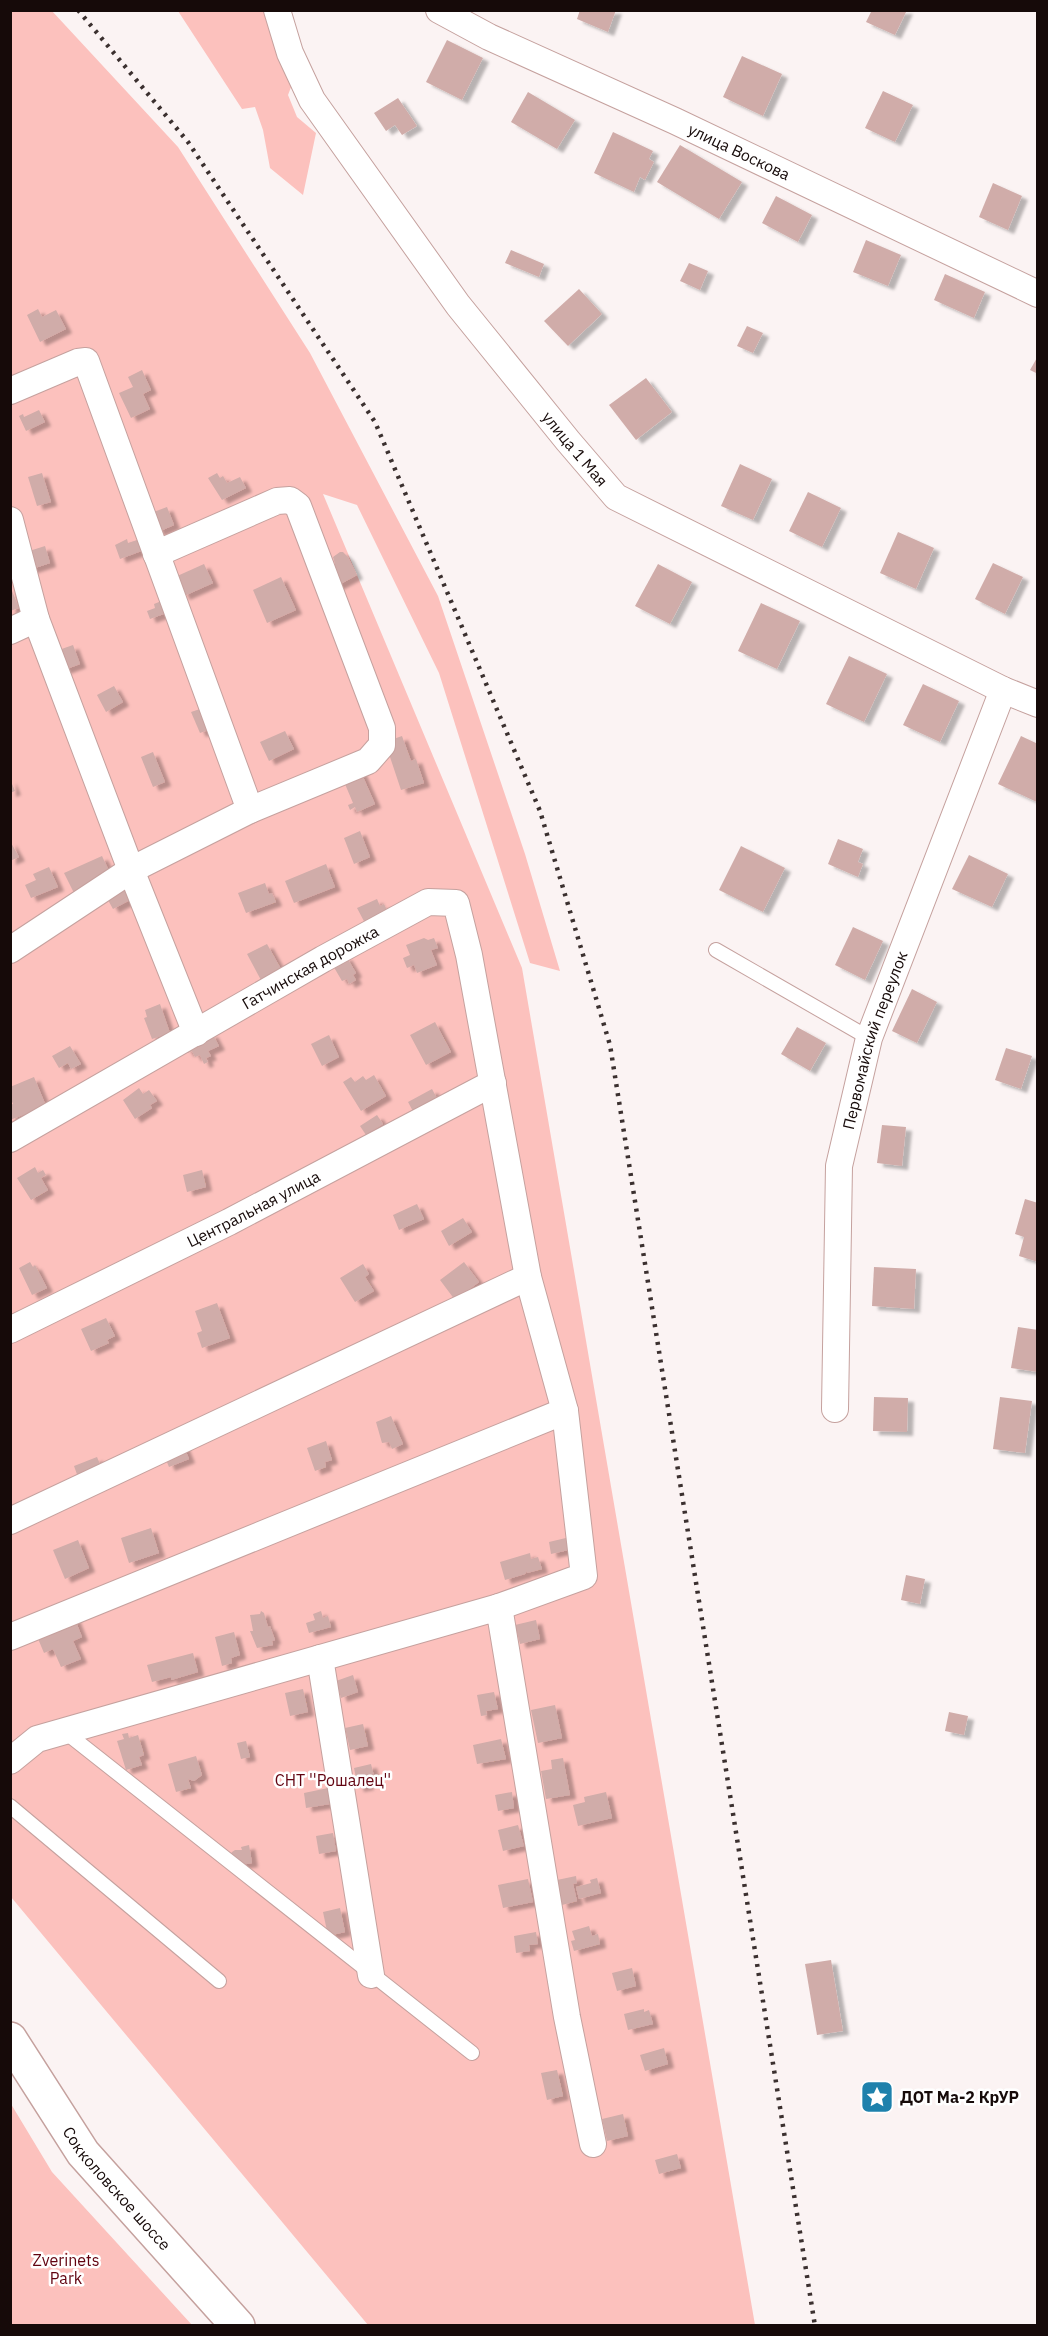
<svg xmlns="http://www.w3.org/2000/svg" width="1048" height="2336" viewBox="0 0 1048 2336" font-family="'IBM Plex Sans',sans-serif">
<defs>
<filter id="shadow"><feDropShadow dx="6" dy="4" stdDeviation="1.5" flood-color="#0004"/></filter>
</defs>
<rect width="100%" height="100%" fill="#fbf3f3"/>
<g fill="#fcc1bd">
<polygon points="11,11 52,11 178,147 310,353 438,596 525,854 560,971 530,963 439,673 357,505 323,494 522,968 755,2325 368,2325 11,1897"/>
<polygon points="178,11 265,11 270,31 293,82 288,95 297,117 316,133 303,195 270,168 263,130 255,107 242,109"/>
<polygon points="11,2104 52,2172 192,2325 11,2325"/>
</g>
<g fill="#d0aca9" filter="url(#shadow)">
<polygon points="580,10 616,10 608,32 577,19"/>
<polygon points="872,10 907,10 895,35 866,22"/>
<polygon points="447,40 483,58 462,100 426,82"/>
<polygon points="742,56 782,74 763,116 723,97"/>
<polygon points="883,91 913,105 895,142 865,128"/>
<polygon points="528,92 575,120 557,149 511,122"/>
<polygon points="398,98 417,126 402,135 395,125 386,131 374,113"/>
<polygon points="613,132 653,151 649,159 654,162 645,180 640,177 634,192 594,173"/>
<polygon points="680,145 742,182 719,219 657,182"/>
<polygon points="993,183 1022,196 1008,230 979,217"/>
<polygon points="776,196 812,215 798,242 762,223"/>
<polygon points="866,240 901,255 888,286 853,272"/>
<polygon points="511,250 544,264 539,277 505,263"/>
<polygon points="689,263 708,271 700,290 680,281"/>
<polygon points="945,274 985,292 974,318 934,300"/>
<polygon points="579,289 602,314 568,346 544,321"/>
<polygon points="38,309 42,317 56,310 66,329 40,342 27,315"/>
<polygon points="747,326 763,333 753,353 737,346"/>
<polygon points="1038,356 1038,374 1030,370"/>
<polygon points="142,370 151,390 143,394 150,409 131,418 119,393 133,387 128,377"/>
<polygon points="646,378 672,412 636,440 609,405"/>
<polygon points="39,410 45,422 26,431 19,416 23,414 24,417"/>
<polygon points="740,464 772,479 753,520 721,506"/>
<polygon points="42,473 51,502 37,506 28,477"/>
<polygon points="217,473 220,478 223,476 227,483 240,477 246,488 222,500 208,478"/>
<polygon points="808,492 841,508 822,547 789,531"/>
<polygon points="167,507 174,525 158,532 151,513"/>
<polygon points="898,532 934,548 916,589 880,573"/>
<polygon points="127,539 128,543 140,539 144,550 120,559 115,545"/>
<polygon points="45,546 50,563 29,570 23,553"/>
<polygon points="340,552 343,552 348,557 357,575 335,587 326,569 335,564 333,557"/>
<polygon points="993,563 1023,577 1005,614 975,599"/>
<polygon points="204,564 213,583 184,596 175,577"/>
<polygon points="658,564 692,582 670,624 635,606"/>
<polygon points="281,577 296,610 267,623 253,590"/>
<polygon points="10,586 19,608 10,611"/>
<polygon points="164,600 169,612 150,619 147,611 155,608 154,604"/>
<polygon points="761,603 800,621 777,669 738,651"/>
<polygon points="73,645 80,664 64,670 56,651"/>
<polygon points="849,656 887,674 864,722 826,704"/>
<polygon points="923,684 959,701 940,742 903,725"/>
<polygon points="114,686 123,702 106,712 97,695"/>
<polygon points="203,708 211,729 200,733 191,712"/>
<polygon points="285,731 294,749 269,761 260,742"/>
<polygon points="402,736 411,761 416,759 424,783 401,790 385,742"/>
<polygon points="1021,736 1038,744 1037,802 998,784"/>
<polygon points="153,752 165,782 153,787 141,757"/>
<polygon points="360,770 375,804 357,812 355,807 350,810 348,805 353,803 342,777"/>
<polygon points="10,779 15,791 10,793"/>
<polygon points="360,831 370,857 354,864 344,838"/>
<polygon points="838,839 863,849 858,862 863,864 858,877 828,864"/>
<polygon points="10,841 19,857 10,861"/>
<polygon points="741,846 785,868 763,912 719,890"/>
<polygon points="969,855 1008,874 992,907 952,889"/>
<polygon points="102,856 111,875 74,893 64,873"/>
<polygon points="326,864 335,887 294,903 285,881"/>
<polygon points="49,867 58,887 31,898 25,885 36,880 33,874"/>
<polygon points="265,883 269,894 272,893 276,902 246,913 238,893"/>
<polygon points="122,884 130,900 113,909 104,893"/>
<polygon points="377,899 380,906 384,904 389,914 366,925 357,908"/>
<polygon points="853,927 883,941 865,980 835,965"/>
<polygon points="424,938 428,940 434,938 438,948 431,950 437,965 417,973 414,965 407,968 403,958 410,955 406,945"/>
<polygon points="267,944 282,971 262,982 247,954"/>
<polygon points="346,956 356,973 353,975 356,980 349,984 347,979 342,981 332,964"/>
<polygon points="912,989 937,1002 917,1043 892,1031"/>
<polygon points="160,1004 170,1033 152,1039 144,1018 147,1017 145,1010"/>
<polygon points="435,1022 451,1052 426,1065 410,1035"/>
<polygon points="797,1027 826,1043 810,1071 781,1054"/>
<polygon points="212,1033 219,1046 208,1051 211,1056 206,1058 208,1062 204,1064 200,1055 195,1057 192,1051 188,1053 184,1046"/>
<polygon points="329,1035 339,1057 322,1066 311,1044"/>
<polygon points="70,1046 81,1064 71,1069 68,1063 59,1068 52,1056"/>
<polygon points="1006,1048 1032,1056 1021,1089 995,1080"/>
<polygon points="374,1075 386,1096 361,1111 343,1082 351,1077 355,1082 363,1076 366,1080"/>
<polygon points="34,1077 46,1106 10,1120 10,1105 13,1104 10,1097 10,1087"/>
<polygon points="139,1088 143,1094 149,1090 157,1101 150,1105 152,1108 135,1119 123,1100"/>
<polygon points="432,1089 440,1104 416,1117 408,1102"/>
<polygon points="377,1115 383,1124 366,1135 360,1126"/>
<polygon points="882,1125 906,1127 902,1166 877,1163"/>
<polygon points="35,1167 38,1173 43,1170 46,1175 41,1178 48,1190 31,1200 17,1178"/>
<polygon points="202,1170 206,1187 187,1192 183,1175"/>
<polygon points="1025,1199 1038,1203 1038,1262 1019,1256 1024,1237 1015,1234"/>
<polygon points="417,1204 424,1219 399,1230 393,1215"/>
<polygon points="463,1218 472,1232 449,1246 441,1231"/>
<polygon points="30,1262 33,1267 35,1265 47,1288 32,1295 19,1268"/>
<polygon points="464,1262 479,1282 455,1300 440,1280"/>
<polygon points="363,1264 369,1274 365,1277 374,1291 355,1302 340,1278"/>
<polygon points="874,1267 916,1269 914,1309 872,1306"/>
<polygon points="217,1303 230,1338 202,1348 197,1333 202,1331 195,1311"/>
<polygon points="106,1318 115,1336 107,1340 109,1343 91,1351 81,1329"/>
<polygon points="1018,1327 1038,1330 1038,1372 1011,1368"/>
<polygon points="874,1397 908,1398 907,1432 873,1431"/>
<polygon points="1000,1397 1032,1401 1025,1453 993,1449"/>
<polygon points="391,1416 403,1444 392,1449 389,1442 382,1443 376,1422"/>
<polygon points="326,1441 332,1460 325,1462 326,1467 315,1471 307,1448"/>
<polygon points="182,1442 189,1459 169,1467 162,1450"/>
<polygon points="97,1457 102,1469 79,1480 74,1466"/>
<polygon points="151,1528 159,1553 129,1563 121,1538"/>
<polygon points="570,1537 573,1549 551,1554 549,1542"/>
<polygon points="78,1540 89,1568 65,1579 53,1550"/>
<polygon points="530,1553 531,1559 538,1557 542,1569 527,1573 527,1571 525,1574 505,1580 500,1562"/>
<polygon points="906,1575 925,1579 920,1604 901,1600"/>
<polygon points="261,1611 264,1613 268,1627 270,1626 275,1640 272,1641 273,1645 257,1648 250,1631 253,1631 250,1615 260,1614"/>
<polygon points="321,1611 323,1618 328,1616 331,1627 309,1633 306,1623 315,1620 313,1614"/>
<polygon points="74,1617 82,1637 73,1641 81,1659 61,1667 53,1649 44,1653 36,1634"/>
<polygon points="536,1620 540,1639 520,1644 515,1625"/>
<polygon points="234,1632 240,1655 231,1658 232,1663 222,1666 215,1637"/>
<polygon points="193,1653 198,1672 171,1680 171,1677 152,1682 147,1665"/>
<polygon points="353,1675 358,1692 341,1698 336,1681"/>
<polygon points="303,1689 308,1712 290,1716 285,1693"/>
<polygon points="494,1692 498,1709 486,1711 487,1715 481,1716 477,1695"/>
<polygon points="555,1705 562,1738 538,1743 531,1710"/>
<polygon points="949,1712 968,1716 964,1735 945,1731"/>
<polygon points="363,1724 368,1746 350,1750 345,1728"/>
<polygon points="128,1733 129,1738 138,1735 144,1755 139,1757 142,1765 126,1770 117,1741 124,1739 122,1734"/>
<polygon points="501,1739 506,1759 477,1764 473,1745"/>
<polygon points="246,1741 250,1757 241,1759 237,1743"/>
<polygon points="196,1756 202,1775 194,1781 188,1779 191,1788 176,1792 168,1764"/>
<polygon points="563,1758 570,1795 546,1799 541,1771 552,1769 551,1760"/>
<polygon points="371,1764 374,1776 370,1777 371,1780 367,1781 368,1786 358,1788 354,1768"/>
<polygon points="328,1788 330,1804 306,1808 304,1793"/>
<polygon points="512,1792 514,1808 498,1811 495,1795"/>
<polygon points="606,1792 612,1818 578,1826 573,1805 585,1802 584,1797"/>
<polygon points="518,1825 524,1846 503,1851 498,1830"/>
<polygon points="333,1833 336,1851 319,1854 316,1836"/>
<polygon points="249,1845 252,1863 236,1866 230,1855 232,1852 235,1850 242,1850 241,1847"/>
<polygon points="576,1876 577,1883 573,1884 577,1901 562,1905 557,1880"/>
<polygon points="597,1878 601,1893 579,1899 576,1887 591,1883 590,1880"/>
<polygon points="528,1879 533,1902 503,1908 498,1885"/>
<polygon points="340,1908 345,1932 332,1935 327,1931 323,1912"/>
<polygon points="589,1926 592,1936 598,1934 600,1944 574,1951 571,1941 575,1940 572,1931"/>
<polygon points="536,1932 538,1944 529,1945 530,1951 516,1953 514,1936"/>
<polygon points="831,1960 843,2031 817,2035 805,1964"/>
<polygon points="632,1968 636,1986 617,1991 612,1973"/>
<polygon points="644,2009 644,2012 649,2010 653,2024 628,2030 624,2014"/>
<polygon points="664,2048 668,2064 645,2071 640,2055"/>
<polygon points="557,2070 563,2096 547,2100 541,2073"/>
<polygon points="623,2114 628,2136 607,2141 602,2119"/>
<polygon points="677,2154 681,2168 659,2174 655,2160"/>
</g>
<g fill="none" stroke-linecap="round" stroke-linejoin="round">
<g stroke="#c5a19e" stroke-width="16">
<g id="service">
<polyline points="716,950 869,1038"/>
<polyline points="64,1731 472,2053"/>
<polyline points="10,1806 219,1981"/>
</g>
</g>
<g stroke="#c5a19e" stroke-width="28">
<g id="minor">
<path id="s1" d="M 277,10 L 290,53 L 312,100 L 458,305 L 568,441 L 616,497 L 1003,690 L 1038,704"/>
<path id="s2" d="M 439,10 L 489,37 L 675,121 L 1038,294"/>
<polyline points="10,391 78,362 86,361 250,810"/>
<polyline points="10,520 36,619 131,870 196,1033"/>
<polyline points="10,631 36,619"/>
<polyline points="10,950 131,870 250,810 368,761 382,745 382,728 298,506 290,500 277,501 156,554"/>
<path id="s3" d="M 10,1139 L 323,959 L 428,902 L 456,903 L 469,955 L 528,1277 L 565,1411 L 584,1576 L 499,1607"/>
<path id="s4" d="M 10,1330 L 229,1222 L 493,1083"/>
<path id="s5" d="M 835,1409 L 839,1166 L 869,1038 L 1003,690"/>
<polyline points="10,1521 528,1277"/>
<polyline points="10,1637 565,1411"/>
<polyline points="320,1658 371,1975"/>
<polyline points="10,1761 37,1739 499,1607 567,2017 593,2144"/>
</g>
</g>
<g stroke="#c5a19e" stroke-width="36">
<g id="secondary">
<path id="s6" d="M 10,2039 L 83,2153 L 238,2326"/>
</g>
</g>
<use href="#service" stroke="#fff" stroke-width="14"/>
<use href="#minor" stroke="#fff" stroke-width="26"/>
<use href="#secondary" stroke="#fff" stroke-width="33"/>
<polyline stroke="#3b302f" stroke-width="4.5" stroke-dasharray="3 6" stroke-linecap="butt" points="78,10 188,142 375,422 540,811 610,1045 815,2326"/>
</g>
<defs>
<g id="sight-square" transform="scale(1.725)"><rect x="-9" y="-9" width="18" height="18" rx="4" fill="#1e81ac" stroke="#fff"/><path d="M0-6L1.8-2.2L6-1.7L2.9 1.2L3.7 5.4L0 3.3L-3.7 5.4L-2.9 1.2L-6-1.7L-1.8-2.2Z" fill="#fff"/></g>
</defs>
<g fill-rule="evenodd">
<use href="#sight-square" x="877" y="2097"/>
</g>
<g text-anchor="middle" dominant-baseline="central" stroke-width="5" stroke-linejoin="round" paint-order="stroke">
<g font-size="16" fill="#160a09" stroke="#fff">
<text stroke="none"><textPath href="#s2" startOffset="332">улица Воскова</textPath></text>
<text stroke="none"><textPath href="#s1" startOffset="534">улица 1 Мая</textPath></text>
<text stroke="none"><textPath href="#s3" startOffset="346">Гатчинская дорожка</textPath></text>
<text stroke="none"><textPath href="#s5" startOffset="374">Первомайский переулок</textPath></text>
<text stroke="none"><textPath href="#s4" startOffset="272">Центральная улица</textPath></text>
<text stroke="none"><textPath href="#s6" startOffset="184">Сокколовское шоссе</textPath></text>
</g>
<g font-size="16" fill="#610310" stroke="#fff">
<text x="333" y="1780">СНТ ''Рошалец''</text>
<text x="66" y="2260">Zverinets<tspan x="66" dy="18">Park</tspan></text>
</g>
<g font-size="16" font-weight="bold" fill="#160a09" stroke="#fff" text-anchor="start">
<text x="900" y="2097">ДОТ Ма-2 КрУР</text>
</g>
</g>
<rect width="1048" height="2336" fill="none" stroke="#160a09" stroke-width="24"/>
</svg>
